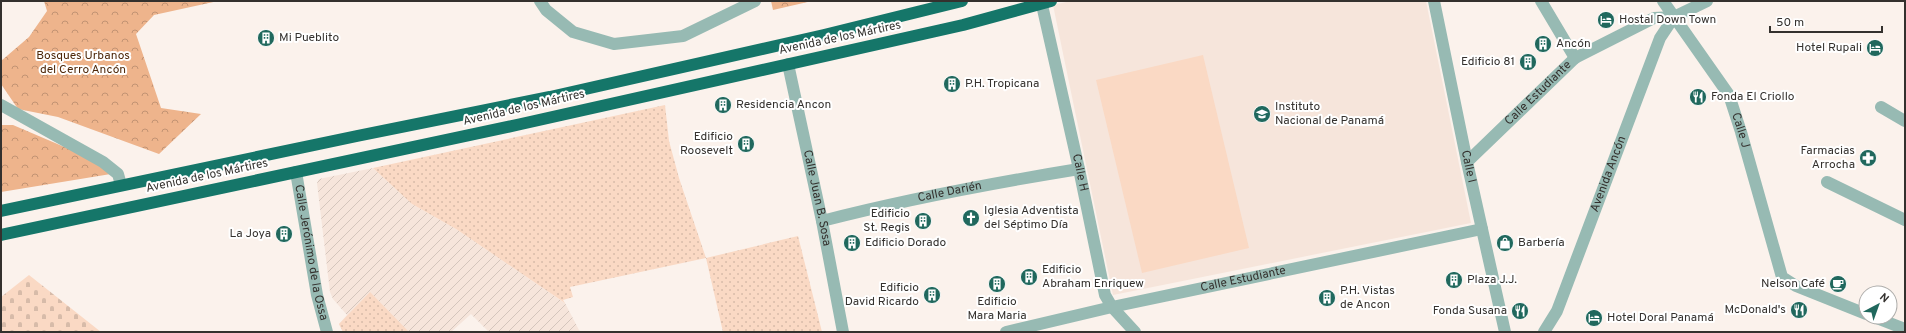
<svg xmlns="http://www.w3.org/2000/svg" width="1906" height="333" viewBox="0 0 1906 333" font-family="Overpass,sans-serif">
<defs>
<pattern id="industrial-furrows" width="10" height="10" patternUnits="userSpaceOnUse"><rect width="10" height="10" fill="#f6e5db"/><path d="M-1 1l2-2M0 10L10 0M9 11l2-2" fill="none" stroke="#d4c5bc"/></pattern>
<pattern id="grass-dots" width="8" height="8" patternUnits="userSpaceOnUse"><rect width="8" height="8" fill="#fad9c4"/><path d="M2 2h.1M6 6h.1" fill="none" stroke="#d7bba9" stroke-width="1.8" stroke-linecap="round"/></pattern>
<pattern id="forest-crowns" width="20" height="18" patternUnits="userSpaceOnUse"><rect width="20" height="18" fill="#eeb48c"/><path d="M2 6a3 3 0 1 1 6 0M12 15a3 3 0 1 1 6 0" fill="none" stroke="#c29373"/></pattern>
<pattern id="cemetery-stones" width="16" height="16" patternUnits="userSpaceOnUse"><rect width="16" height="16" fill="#fad9c4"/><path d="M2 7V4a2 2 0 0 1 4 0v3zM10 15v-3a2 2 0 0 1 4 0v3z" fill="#d7bba9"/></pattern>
</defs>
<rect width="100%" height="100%" fill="#fbf2ec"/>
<polygon fill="#f6e5db" points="1071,1 1426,1 1471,223 1113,295 1053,5"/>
<polygon fill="url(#industrial-furrows)" points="373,168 412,204 456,229 565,303 580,332 489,332 471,314 451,332 343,332 339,324 347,315 333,299 330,292 317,183 319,179"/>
<g fill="url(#grass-dots)">
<polygon points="665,105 669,141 679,178 706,258 798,236 822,332 723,332 706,258 570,287 573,297 563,300 565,303 456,229 412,204 373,168"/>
<polygon points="370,292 409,332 343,332 339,324"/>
</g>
<g fill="url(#forest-crowns)">
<polygon points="44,1 218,1 154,15 136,34 161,108 201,114 159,154 58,117 18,109 1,84 1,61 29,37 47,11"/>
<polygon points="771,1 812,1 773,10"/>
<polygon points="1,125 13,125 123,172 1,192"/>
</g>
<polygon fill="url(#cemetery-stones)" points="29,275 101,332 1,332 1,297"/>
<polygon fill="#fad9c4" points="1203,55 1249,248 1142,273 1096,80"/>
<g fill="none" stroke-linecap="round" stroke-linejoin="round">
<g stroke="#97bab3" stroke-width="12">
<polyline points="540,1 546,10 573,32 614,44 683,36 755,1"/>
<path id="s1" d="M 1434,1 L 1467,162 L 1505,332"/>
<polyline points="1541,1 1575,58"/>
<path id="s2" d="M 1663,1 L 1729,95 L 1741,132 L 1782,277 L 1796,286 L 1866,314"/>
<path id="s3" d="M 1042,5 L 1079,169 L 1105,295 L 1112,307 L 1135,332"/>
<path id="s4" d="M 788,64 L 822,221 L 843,332"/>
<polyline points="1,105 103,162 118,174 121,185"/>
<polyline points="1881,107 1905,121"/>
<path id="s5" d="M 1467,162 L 1575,58 L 1654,18 L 1674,17 L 1707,1"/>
<path id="s6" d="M 296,172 L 317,295 L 327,332"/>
<polyline points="1827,182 1905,220"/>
<path id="s7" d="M 822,221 C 907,199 993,183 1079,169"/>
<polyline points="1874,317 1905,329"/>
<path id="s8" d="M 1006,332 L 1112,307 L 1482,229"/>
<path id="s9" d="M 1544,332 L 1557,311 L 1660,38 L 1674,17"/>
</g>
<g stroke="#157669" stroke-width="12">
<polyline points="1,211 357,136 550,97 824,35 962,1"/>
<polyline points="1,235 521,124 883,43 963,25 1051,1"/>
</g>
</g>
<defs>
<g id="hotel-disc" transform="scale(0.9)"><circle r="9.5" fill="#20685d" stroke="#fff"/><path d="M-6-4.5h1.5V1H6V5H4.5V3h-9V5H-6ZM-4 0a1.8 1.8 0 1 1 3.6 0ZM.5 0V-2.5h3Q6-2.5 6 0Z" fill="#fff"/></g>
<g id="building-disc" transform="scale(0.9)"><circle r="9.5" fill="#20685d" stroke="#fff"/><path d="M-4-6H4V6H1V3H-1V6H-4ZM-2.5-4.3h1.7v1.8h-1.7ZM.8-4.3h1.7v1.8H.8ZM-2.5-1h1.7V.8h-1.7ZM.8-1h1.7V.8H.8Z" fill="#fff"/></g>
<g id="restaurant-disc" transform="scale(0.9)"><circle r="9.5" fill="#20685d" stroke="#fff"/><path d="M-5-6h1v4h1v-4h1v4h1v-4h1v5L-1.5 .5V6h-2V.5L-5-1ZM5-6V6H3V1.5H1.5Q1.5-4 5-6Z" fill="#fff"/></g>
<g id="school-disc" transform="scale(0.9)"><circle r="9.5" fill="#20685d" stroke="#fff"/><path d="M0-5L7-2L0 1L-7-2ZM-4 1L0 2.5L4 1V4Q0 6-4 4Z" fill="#fff"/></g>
<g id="pharmacy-disc" transform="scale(0.9)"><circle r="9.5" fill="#20685d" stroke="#fff"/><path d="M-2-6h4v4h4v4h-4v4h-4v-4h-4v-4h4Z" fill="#fff"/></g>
<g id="church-disc" transform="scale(0.9)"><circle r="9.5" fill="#20685d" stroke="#fff"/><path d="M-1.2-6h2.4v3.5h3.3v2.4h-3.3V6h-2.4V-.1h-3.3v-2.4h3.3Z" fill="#fff"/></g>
<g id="shop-disc" transform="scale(0.9)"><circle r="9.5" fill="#20685d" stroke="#fff"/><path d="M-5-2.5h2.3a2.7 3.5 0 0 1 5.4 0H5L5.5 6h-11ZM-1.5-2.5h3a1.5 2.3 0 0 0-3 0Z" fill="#fff"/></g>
<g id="cafe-disc" transform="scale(0.9)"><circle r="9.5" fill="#20685d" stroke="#fff"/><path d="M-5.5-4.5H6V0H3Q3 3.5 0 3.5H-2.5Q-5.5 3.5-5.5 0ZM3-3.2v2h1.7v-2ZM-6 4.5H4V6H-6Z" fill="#fff"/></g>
</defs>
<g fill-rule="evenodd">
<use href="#hotel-disc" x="1606" y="20"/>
<use href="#building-disc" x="266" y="38"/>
<use href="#building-disc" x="1543" y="44"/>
<use href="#hotel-disc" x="1875" y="48"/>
<use href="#building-disc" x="1528" y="62"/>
<use href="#building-disc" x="952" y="84"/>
<use href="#restaurant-disc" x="1698" y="97"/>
<use href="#building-disc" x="723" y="105"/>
<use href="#school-disc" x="1262" y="114"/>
<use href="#building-disc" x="746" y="144"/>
<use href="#pharmacy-disc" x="1868" y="158"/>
<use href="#church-disc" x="971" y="218"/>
<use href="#building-disc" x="923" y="221"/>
<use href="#building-disc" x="284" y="234"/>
<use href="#building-disc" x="852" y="243"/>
<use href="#shop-disc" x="1505" y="243"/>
<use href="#building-disc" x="1029" y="277"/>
<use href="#building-disc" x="1454" y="280"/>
<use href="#building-disc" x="997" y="284"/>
<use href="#cafe-disc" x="1838" y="284"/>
<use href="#building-disc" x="932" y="295"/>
<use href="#building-disc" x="1327" y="298"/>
<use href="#restaurant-disc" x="1799" y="310"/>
<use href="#restaurant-disc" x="1520" y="311"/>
<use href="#hotel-disc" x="1594" y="318"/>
</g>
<g text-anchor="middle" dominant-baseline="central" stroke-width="4" stroke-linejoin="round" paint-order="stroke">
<g font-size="12" fill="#34312e" stroke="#fff" text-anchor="start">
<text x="1619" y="20">Hostal Down Town</text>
<text x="279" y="38">Mi Pueblito</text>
<text x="1556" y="44">Ancón</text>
<text x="1862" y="48" text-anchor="end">Hotel Rupali</text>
<text x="1515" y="62" text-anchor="end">Edificio 81</text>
<text x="965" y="84">P.H. Tropicana</text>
<text x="1711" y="97">Fonda El Criollo</text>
<text x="736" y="105">Residencia Ancon</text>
<text x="1275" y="107">Instituto<tspan x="1275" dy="14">Nacional de Panamá</tspan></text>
<text x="733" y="137" text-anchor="end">Edificio<tspan x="733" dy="14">Roosevelt</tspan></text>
<text x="1855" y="151" text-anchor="end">Farmacias<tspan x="1855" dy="14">Arrocha</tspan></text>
<text x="984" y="211">Iglesia Adventista<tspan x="984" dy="14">del Séptimo Día</tspan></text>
<text x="910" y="214" text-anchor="end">Edificio<tspan x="910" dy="14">St. Regis</tspan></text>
<text x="271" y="234" text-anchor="end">La Joya</text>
<text x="865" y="243">Edificio Dorado</text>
<text x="1518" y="243">Barbería</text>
<text x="1042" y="270">Edificio<tspan x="1042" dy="14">Abraham Enriquew</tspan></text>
<text x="1467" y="280">Plaza J.J.</text>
<text x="1825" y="284" text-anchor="end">Nelson Café</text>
<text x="919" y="288" text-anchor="end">Edificio<tspan x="919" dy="14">David Ricardo</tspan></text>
<text x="1340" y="291">P.H. Vistas<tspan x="1340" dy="14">de Ancon</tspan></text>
<text x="997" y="302" text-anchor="middle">Edificio<tspan x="997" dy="14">Mara Maria</tspan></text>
<text x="1786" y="310" text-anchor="end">McDonald's</text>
<text x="1507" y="311" text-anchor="end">Fonda Susana</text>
<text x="1607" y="318">Hotel Doral Panamá</text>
</g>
<g font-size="12" fill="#34312e" stroke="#fff">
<text transform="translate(840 38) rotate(-12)">Avenida de los Mártires</text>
<text stroke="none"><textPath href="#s5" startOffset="99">Calle Estudiante</textPath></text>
<text transform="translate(524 108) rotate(-13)">Avenida de los Mártires</text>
<text stroke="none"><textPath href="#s2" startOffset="152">Calle J</textPath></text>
<text stroke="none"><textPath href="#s1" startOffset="169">Calle I</textPath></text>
<text stroke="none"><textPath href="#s3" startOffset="172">Calle H</textPath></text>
<text stroke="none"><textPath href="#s9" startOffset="171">Avenida Ancón</textPath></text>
<text transform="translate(207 176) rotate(-12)">Avenida de los Mártires</text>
<text stroke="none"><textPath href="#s7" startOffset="131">Calle Darién</textPath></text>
<text stroke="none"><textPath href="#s4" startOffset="137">Calle Juan B. Sosa</textPath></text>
<text stroke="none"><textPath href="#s6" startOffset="82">Calle Jerónimo de la Ossa</textPath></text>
<text stroke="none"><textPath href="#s8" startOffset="243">Calle Estudiante</textPath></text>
</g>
<g font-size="12" fill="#4e280a" stroke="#fff">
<text x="83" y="56">Bosques Urbanos<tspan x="83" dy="14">del Cerro Ancón</tspan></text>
</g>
</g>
<rect width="1906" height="333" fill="none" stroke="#34312e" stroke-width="4"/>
<g transform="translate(1878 305) rotate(41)"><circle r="19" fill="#ffffff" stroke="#aeadab"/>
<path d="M0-3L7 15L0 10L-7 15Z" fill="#20685d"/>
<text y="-6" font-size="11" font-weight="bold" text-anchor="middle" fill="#34312e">N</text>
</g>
<path d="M1770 26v6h112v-6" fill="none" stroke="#34312e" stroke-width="2"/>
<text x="1776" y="26" font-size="12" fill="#34312e" stroke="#ffffff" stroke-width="3" paint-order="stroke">50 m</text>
</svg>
